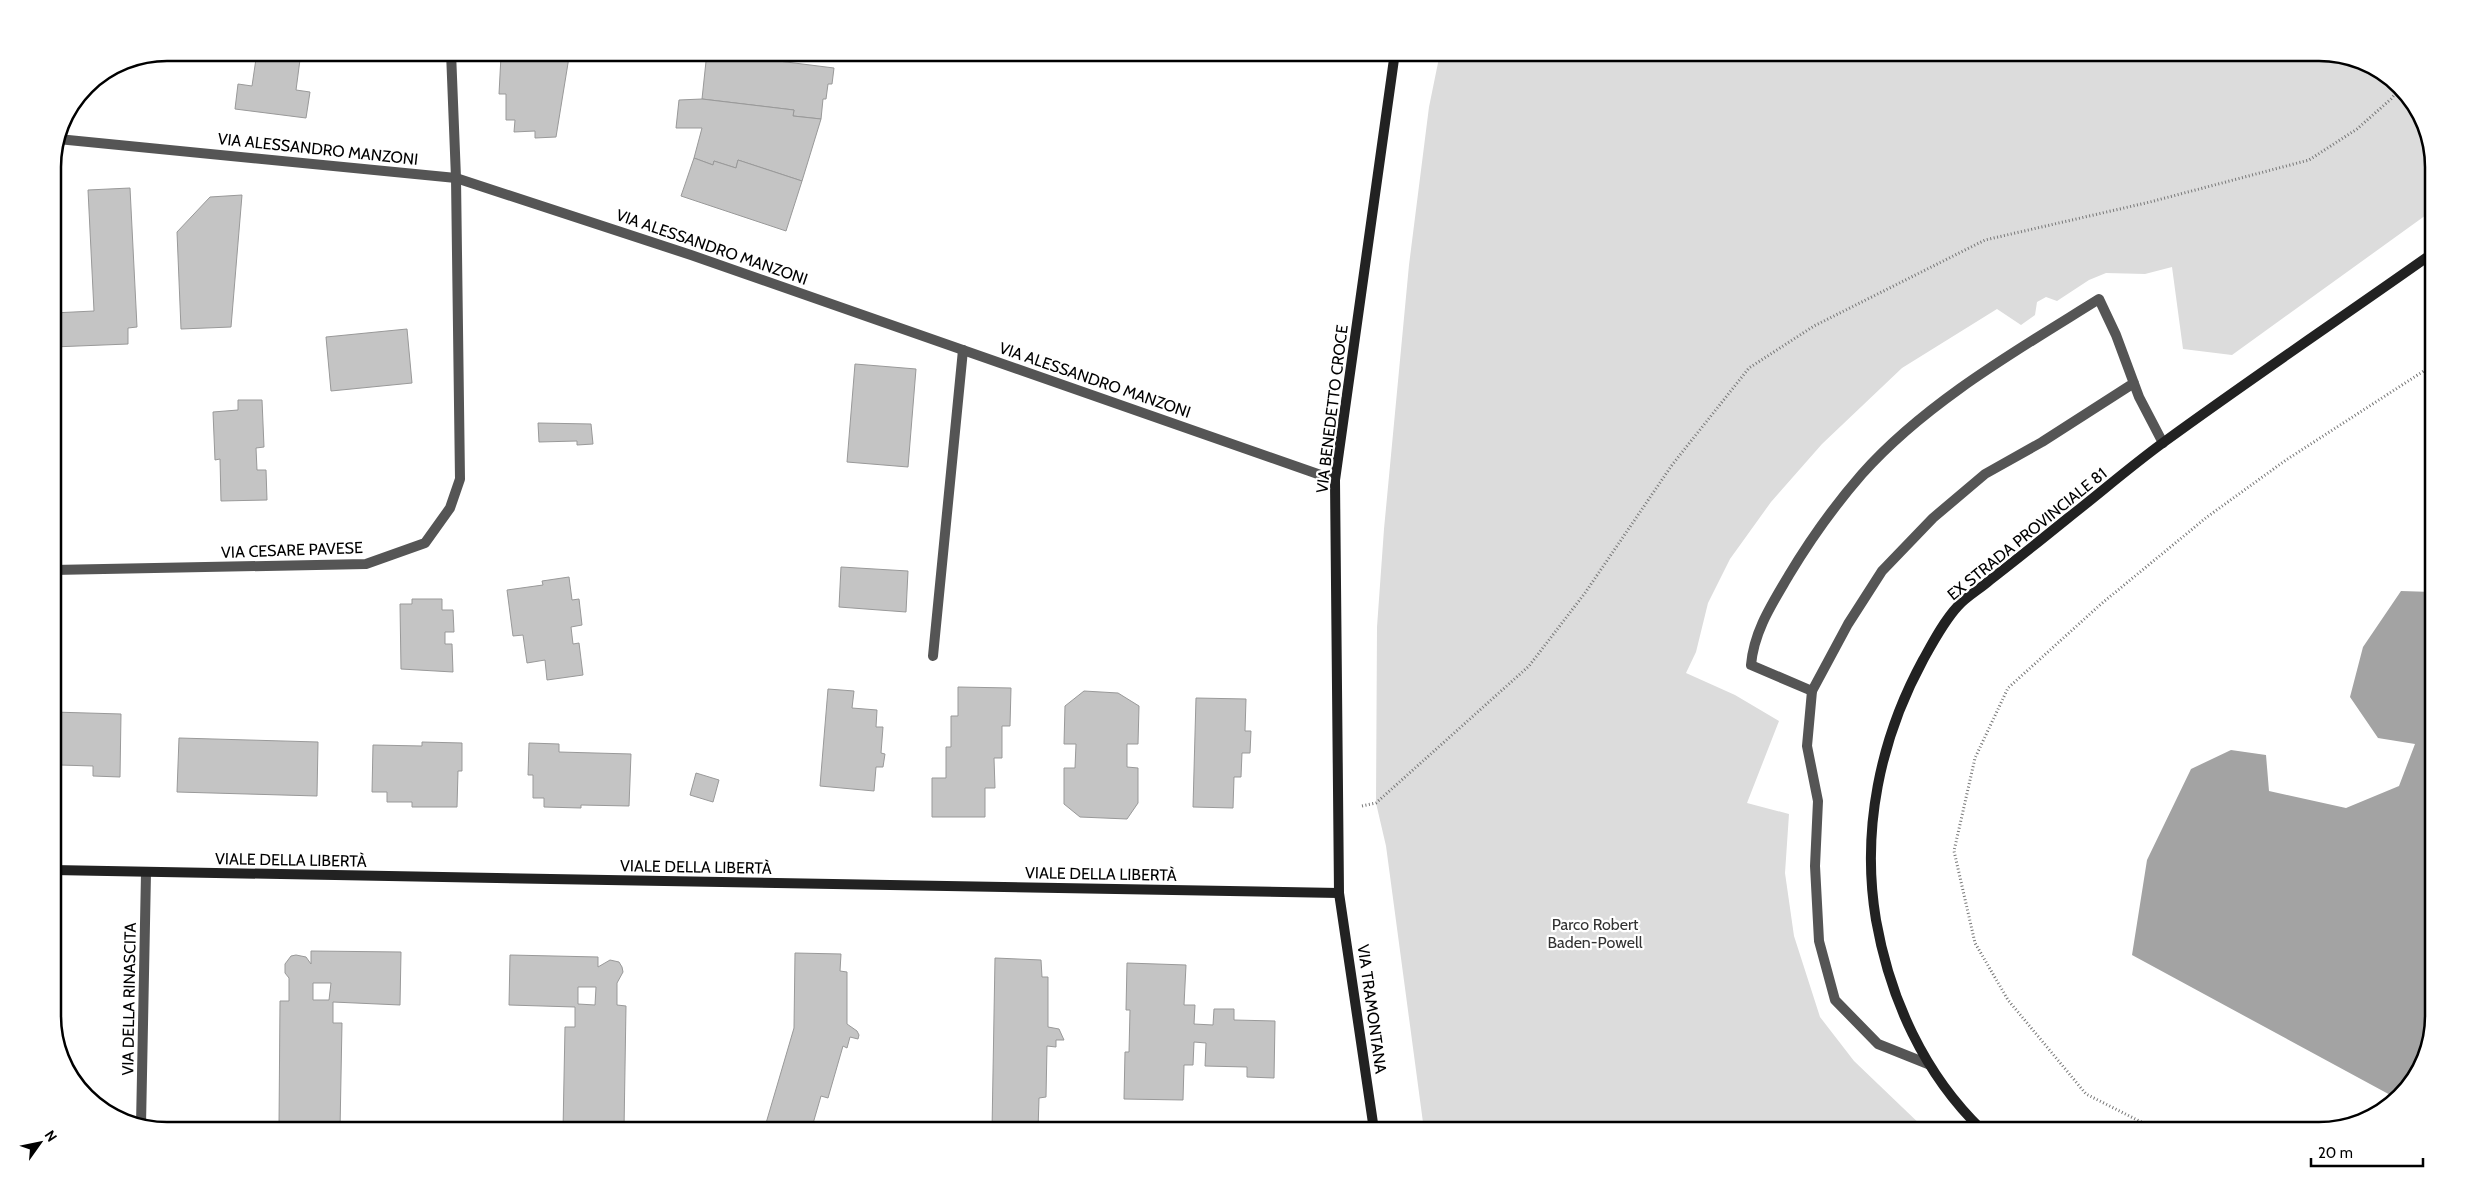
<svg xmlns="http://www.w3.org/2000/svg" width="2486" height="1183" viewBox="0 0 2486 1183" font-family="Cabin,sans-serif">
<rect width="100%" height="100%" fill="#fff"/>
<polygon fill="#dcdcdc" points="1440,53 2319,53 2363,61 2414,103 2433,160 2433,210 2232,355 2183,349 2172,267 2145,274 2106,273 2089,280 2057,301 2046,297 2037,302 2035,315 2021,325 1997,309 1902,368 1822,444 1771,502 1730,559 1708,603 1696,652 1686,673 1735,695 1779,721 1747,803 1789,814 1785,873 1794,936 1820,1017 1854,1061 1926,1130 1424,1130 1386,846 1376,803 1377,627 1384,529 1409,265 1429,107"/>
<polygon fill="#a3a3a3" points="2401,591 2433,592 2433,1016 2425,1060 2394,1097 2132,955 2147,860 2191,769 2231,750 2266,755 2269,791 2346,808 2399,786 2415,744 2378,738 2350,697 2363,647"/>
<g fill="#c4c4c4" stroke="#999" fill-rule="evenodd">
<polygon points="257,52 301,52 296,90 310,92 306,118 235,109 238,84 252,86"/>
<polygon points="707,52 834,68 832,84 828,84 826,99 823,99 821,119 793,116 794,110 702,99"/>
<polygon points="501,56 569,57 556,137 535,138 535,131 514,132 515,120 506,120 506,94 499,94"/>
<polygon points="702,99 794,110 793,116 821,119 802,181 738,160 736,168 714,161 713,165 694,158 702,128 676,128 679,100"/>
<polygon points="694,158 713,165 714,161 736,168 738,160 802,181 786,231 681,196"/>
<polygon points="130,188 137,327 128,328 128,344 53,347 53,313 94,311 88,190"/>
<polygon points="242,195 231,327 181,329 177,232 210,197"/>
<polygon points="407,329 412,383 331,391 326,337"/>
<polygon points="855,364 916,369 908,467 847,462"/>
<polygon points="238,400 262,400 264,447 256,448 257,470 266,470 267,500 221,501 220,459 215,460 213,412 238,410"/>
<polygon points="53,422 56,513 53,513"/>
<polygon points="538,423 591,424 593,444 577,445 577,441 539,442"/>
<polygon points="841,567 908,571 906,612 839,607"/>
<polygon points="569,577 572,600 579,599 582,625 571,627 573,644 579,643 583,675 547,680 545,660 527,663 523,635 513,636 507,590 543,585 542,581"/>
<polygon points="412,599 442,599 442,610 453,610 454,632 445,632 445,644 452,644 453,672 401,669 400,604 412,604"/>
<polygon points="958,687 1011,688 1010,726 1002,726 1002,758 994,758 995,788 985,788 985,817 932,817 932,778 946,778 946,747 951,747 951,716 958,716"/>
<polygon points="828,689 854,691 852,708 877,710 876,727 883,727 881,753 885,754 883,767 876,767 874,791 820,786"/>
<polygon points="1084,691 1118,693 1139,706 1138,744 1127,744 1127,767 1138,768 1138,803 1127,819 1080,817 1064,804 1064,768 1075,768 1076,744 1064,744 1065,706"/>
<polygon points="1196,698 1246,699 1245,731 1251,731 1250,753 1242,753 1241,777 1234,777 1233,808 1193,807"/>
<polygon points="53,712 121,714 120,777 93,776 93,766 60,765 59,774 53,774"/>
<polygon points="179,738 318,742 317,796 177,792"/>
<polygon points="422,742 462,743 462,771 458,771 457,807 412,807 412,802 387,802 387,792 372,792 373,745 422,746"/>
<polygon points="529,743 559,744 559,752 631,754 629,806 581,805 581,808 544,807 544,798 533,798 533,775 528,775"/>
<polygon points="696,773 719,780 713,802 690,795"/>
<path d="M 311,951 L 401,952 L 400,1005 L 333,1002 L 333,1023 L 342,1023 L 340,1130 L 285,1130 L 285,1126 L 279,1126 L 280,1001 L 289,1001 L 289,978 L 285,973 L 285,964 L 291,956 L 296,955 L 306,957 L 311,964 ZM 313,983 L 331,983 L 329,1000 L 313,1000 Z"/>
<polygon points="795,953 841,954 840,971 847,972 847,1024 857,1031 859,1035 858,1039 850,1037 847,1048 843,1046 828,1098 821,1096 812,1127 819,1129 819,1130 764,1130 794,1028"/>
<path d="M 510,955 L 598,957 L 598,967 L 610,960 L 619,962 L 622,967 L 623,972 L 617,983 L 617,1005 L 626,1006 L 624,1130 L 563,1130 L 565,1027 L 575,1027 L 575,1007 L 509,1005 ZM 578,987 L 596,987 L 595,1005 L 578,1004 Z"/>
<polygon points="995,958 1041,960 1042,977 1048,977 1048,1027 1059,1029 1064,1040 1056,1040 1056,1047 1047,1046 1046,1097 1039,1098 1038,1130 1045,1130 992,1130"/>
<polygon points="1127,963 1186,965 1184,1005 1195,1005 1194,1024 1213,1025 1214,1009 1234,1009 1234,1020 1275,1021 1274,1078 1247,1077 1247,1067 1205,1066 1206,1043 1194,1042 1193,1065 1184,1065 1183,1100 1124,1099 1125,1052 1129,1052 1130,1010 1126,1010"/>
</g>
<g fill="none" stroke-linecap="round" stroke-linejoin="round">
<g stroke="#777" stroke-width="3" stroke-dasharray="1 2.5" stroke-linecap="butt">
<polyline points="2424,371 2433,379"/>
<polyline points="1362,806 1376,803 1529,666 1585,593 1672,465 1749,368 1814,326 1985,240 2150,202 2309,160 2357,129 2391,99 2398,90"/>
<polyline points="2157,1130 2086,1094 2008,1000 1975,943 1954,851 1975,758 2008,688 2101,604 2207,517 2286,460 2433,365"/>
</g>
<g stroke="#555" stroke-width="10">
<path d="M 2134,383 L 2042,442 L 1985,474 L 1933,518 L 1882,571 L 1848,624 L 1812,691 L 1751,665 C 1754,631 1772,604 1789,575 C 1810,540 1835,505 1862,474 C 1926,402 2019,349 2099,299 L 2116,335 L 2139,397 L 2163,443"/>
<polyline points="1812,691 1807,746 1818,801 1815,866 1819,941 1835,1000 1878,1044 1928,1064"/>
</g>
<g stroke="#555" stroke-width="10">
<polyline points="58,139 456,178 691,255 1335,480"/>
<polyline points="53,570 366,564 425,543 450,508 460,479 456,178 451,52"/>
<polyline points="933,656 963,350"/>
<polyline points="141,1125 146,873"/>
</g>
<g stroke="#222" stroke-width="10">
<polyline points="53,870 1339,893"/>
<polyline points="1374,1130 1339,893 1335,480 1395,52"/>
<path d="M 1982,1130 C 1924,1074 1890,999 1876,920 C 1861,830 1880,739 1923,660 C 1933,642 1944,621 1958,606 C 1967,596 1980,589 1990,580 C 2016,560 2042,539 2068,518 C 2100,493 2131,466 2164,442 C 2253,377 2344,316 2433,253"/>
</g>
</g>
<g text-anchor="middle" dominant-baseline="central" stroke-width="4.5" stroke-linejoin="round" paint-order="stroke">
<g font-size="16" fill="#000" stroke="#fff">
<text transform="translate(318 149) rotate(6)">VIA ALESSANDRO MANZONI</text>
<text transform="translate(712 247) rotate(19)">VIA ALESSANDRO MANZONI</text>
<text transform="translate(1095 380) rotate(19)">VIA ALESSANDRO MANZONI</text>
<text transform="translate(1332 409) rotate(-83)">VIA BENEDETTO CROCE</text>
<text transform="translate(2027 534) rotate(-39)">EX STRADA PROVINCIALE 81</text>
<text transform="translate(292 550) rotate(-2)">VIA CESARE PAVESE</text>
<text transform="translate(291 860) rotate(1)">VIALE DELLA LIBERTÀ</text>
<text transform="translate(696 867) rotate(1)">VIALE DELLA LIBERTÀ</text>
<text transform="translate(1101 874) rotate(1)">VIALE DELLA LIBERTÀ</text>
<text transform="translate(129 999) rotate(-89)">VIA DELLA RINASCITA</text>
<text transform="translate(1372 1009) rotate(82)">VIA TRAMONTANA</text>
</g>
<g font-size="16" fill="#333" stroke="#fff">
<text x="1595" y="924">Parco Robert<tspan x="1595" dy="18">Baden-Powell</tspan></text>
</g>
</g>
<path d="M0 0H2486V1183H0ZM167 61H2319A106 106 0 0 1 2425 167V1016A106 106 0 0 1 2319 1122H167A106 106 0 0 1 61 1016V167A106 106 0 0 1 167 61Z" fill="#fff" fill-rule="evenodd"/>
<path fill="none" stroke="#000" stroke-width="2.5" d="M167 61H2319A106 106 0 0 1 2425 167V1016A106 106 0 0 1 2319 1122H167A106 106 0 0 1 61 1016V167A106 106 0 0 1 167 61Z"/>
<g transform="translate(40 1143) rotate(57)" stroke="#ffffff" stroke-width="4" paint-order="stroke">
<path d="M0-4L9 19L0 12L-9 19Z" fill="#000000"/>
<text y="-8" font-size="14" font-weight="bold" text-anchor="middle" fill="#000000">N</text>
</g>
<path d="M2311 1158v8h112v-8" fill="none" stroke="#000000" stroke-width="2.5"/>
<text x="2318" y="1158" font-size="15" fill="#000000" stroke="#ffffff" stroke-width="4" paint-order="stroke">20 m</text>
</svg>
